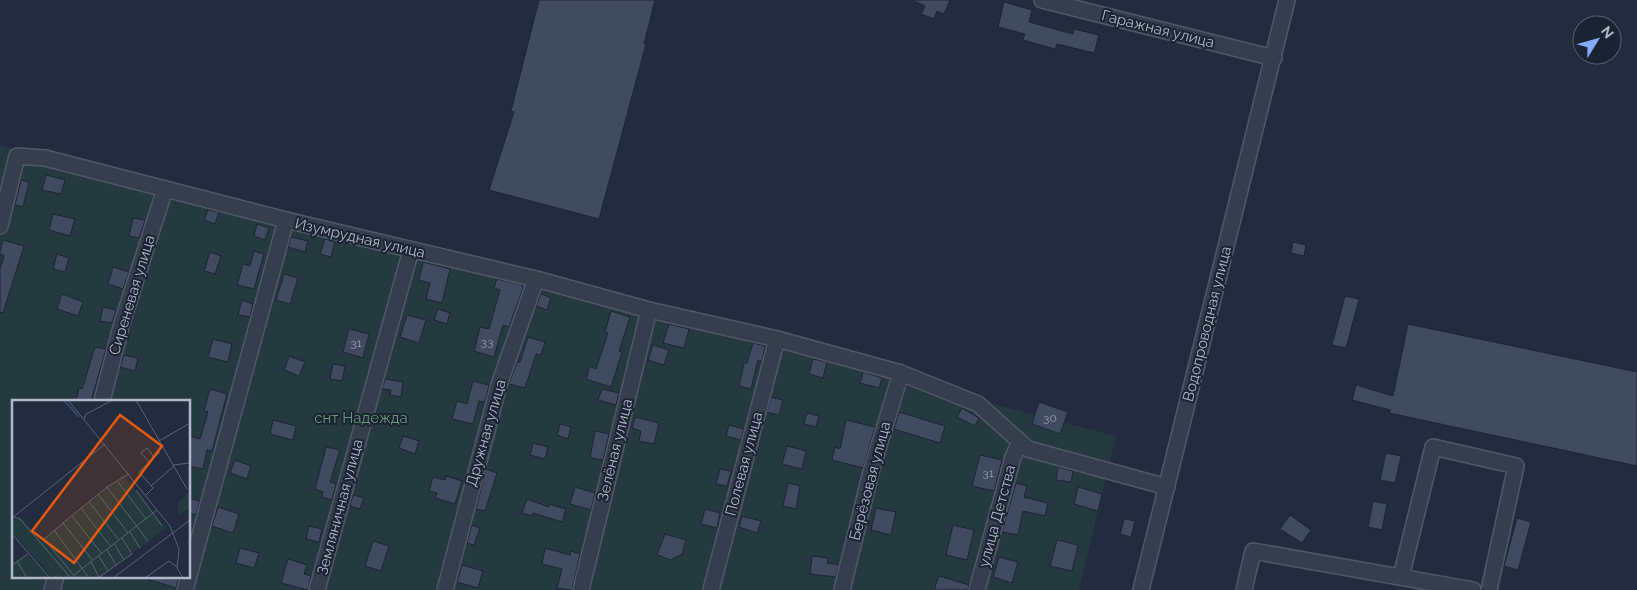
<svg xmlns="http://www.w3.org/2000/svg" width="1637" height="590" viewBox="0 0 1637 590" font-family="Raleway,sans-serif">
<rect width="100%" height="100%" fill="#222c3e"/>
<path fill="#243a3f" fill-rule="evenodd" d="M 0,146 L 1116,436 L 1079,590 L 0,590 ZM 14,401 L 189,401 L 189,576 L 14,576 Z"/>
<g fill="#404b60" stroke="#1d2534">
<polygon points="539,0 655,0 644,44 646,44 599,219 489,190 514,112 511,111"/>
<polygon points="912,0 950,0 944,14 937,11 934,19 921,14 925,6"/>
<polygon points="1004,2 1032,10 1029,22 1073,34 1074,29 1099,35 1094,53 1057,44 1055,49 1023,40 1025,34 998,27"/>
<polygon points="46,175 65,180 61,194 42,190"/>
<polygon points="21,180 29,182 23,207 15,205"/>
<polygon points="208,210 219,212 215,224 204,220"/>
<polygon points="53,214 75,219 70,236 49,230"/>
<polygon points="133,218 145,220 139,238 129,236"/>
<polygon points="257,224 269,228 265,240 254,236"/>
<polygon points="291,237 308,241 305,252 288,247"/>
<polygon points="325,239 335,241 331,257 320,254"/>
<polygon points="3,240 24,246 3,313 0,312 0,269 4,256 0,254 0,251"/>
<polygon points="1293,242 1306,245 1304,256 1291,253"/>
<polygon points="254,251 264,254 254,289 237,285 243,264 250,266"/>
<polygon points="210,252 221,256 215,274 204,271"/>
<polygon points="57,254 69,258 65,272 53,269"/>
<polygon points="423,262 450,269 442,303 426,299 430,283 419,280"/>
<polygon points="113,267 129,272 123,289 108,284"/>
<polygon points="284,274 298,278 290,304 276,300"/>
<polygon points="497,279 522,285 523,288 509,327 503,325 494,357 474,351 480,327 489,329 500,290 494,288"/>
<polygon points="62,294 83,302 78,316 57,309"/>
<polygon points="541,294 551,298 547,310 536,306"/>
<polygon points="1345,296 1359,299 1346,348 1332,345"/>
<polygon points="242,300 253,304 250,317 238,315"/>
<polygon points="103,307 116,310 112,323 100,321"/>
<polygon points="438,309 450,313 447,324 434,320"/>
<polygon points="611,311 630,317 619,351 622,352 611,387 586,379 590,366 596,369 608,333 605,332"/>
<polygon points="407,315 426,320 419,343 400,337"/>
<polygon points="669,324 689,329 684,348 663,343"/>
<polygon points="1408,324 1637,372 1637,466 1389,413 1390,410 1352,400 1356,385 1393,396"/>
<polygon points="349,329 369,334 363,358 343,352"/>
<polygon points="528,337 545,342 541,355 536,354 525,388 509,384 517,362 520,362"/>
<polygon points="213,339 232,344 228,362 208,357"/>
<polygon points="753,343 765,346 762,361 758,360 751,389 739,386 744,363 747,363"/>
<polygon points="653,345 669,350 664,365 648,360"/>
<polygon points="95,347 106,349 91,401 76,401 79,388 82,389"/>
<polygon points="124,355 138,358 135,371 120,367"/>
<polygon points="289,356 305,362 299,376 284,370"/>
<polygon points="813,359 827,362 823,378 809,374"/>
<polygon points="333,364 345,366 342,381 330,379"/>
<polygon points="863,372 882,378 879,388 860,383"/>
<polygon points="385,379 403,382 401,397 390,395 391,390 382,389"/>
<polygon points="473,381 489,385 485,402 479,401 473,424 452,419 457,401 467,404"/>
<polygon points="210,389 227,394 212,451 207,450 203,469 189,466 191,452 189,452 189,436 200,439 208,412 204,411"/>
<polygon points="602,389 619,393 616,405 598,400"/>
<polygon points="771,397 783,400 779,415 767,412"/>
<polygon points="1039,402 1068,412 1060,434 1032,424"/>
<polygon points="962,408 979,418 975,426 957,417"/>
<polygon points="899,412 945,426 940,443 894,429"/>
<polygon points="807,413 819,416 816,427 804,424"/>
<polygon points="635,417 659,423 654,444 639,441 641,431 632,428"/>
<polygon points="273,420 296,426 293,440 270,434"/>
<polygon points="846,420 875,427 863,468 832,460 835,447 840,449"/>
<polygon points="560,424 571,427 568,439 557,435"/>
<polygon points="729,425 744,429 741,440 726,436"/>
<polygon points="595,431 609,434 603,460 590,458"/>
<polygon points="403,436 419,441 415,454 399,448"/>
<polygon points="533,443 548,447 545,459 530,455"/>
<polygon points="787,446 806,451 802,469 782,464"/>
<polygon points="326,447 340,450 330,482 336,484 332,500 322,497 323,492 315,489"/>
<polygon points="1386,453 1401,456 1395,483 1380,480"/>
<polygon points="980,455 1002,460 994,491 972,486"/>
<polygon points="235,460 251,466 247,479 230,473"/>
<polygon points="1058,467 1073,471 1071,482 1056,480"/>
<polygon points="486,469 497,473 485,511 476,509"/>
<polygon points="720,469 731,471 727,486 716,484"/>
<polygon points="446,476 462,481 455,504 435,498 437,493 429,491 433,477 445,480"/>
<polygon points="788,483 800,486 796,509 783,506"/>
<polygon points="1016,483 1027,486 1024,497 1048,503 1045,516 1023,511 1018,535 1002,532"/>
<polygon points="575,487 595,493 591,510 570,504"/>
<polygon points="1078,487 1102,494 1098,511 1074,504"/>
<polygon points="353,495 364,498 360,509 350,506"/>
<polygon points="189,498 200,501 196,515 189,513"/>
<polygon points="527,499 549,507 549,504 566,509 562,522 533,513 532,516 522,513"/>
<polygon points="1373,501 1387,504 1382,530 1368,527"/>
<polygon points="218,507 239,514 233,533 212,526"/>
<polygon points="876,508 896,512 891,535 871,530"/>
<polygon points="705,509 720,513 717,528 701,524"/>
<polygon points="1290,515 1311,530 1302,543 1280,529"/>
<polygon points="742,516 761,521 757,533 739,527"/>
<polygon points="1517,518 1531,522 1518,570 1504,566"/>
<polygon points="1124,519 1135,521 1131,537 1120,534"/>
<polygon points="472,525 480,528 474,545 467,543"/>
<polygon points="953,525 974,530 967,560 946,555"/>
<polygon points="309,526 322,529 319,542 306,539"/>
<polygon points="665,534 686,540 682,554 671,560 657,555"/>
<polygon points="1057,540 1078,545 1072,571 1050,566"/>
<polygon points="373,541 389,546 381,571 365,566"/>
<polygon points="240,548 259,553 254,568 236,563"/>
<polygon points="545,548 570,555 571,551 580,554 572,590 557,588 562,569 542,564"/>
<polygon points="812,556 828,558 827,563 839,565 836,577 810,574"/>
<polygon points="999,557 1018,562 1012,583 993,577"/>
<polygon points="288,559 307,565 304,574 311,576 308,590 281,583"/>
<polygon points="462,565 483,571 478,588 457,582"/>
<polygon points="148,576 179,576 176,588 147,579"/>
<polygon points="939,576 969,585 968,590 934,590"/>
</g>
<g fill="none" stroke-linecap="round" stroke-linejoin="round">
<g stroke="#515968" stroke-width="18">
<g id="minor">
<polyline points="1042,0 1274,58"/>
<polyline points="0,226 17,156 45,158 286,220"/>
<polyline points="102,401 122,323 165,189"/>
<polyline points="1401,577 1433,447 1516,466 1489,590"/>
<polyline points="52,590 56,576"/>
<polyline points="185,590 286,220 536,279 649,310 777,339 901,373 978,404 1028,449 1167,487"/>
<polyline points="317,590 411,250"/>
<polyline points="445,590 499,385 536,279"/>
<polyline points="581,590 649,310"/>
<polyline points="711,590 777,339"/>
<polyline points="842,590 871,472 901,373"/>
<polyline points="977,590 1013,457 1020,442"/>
<polyline points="1141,590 1287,0"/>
<polyline points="1244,590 1253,551 1473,590"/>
</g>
</g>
<use href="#minor" stroke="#363e4d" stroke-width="15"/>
</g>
<g text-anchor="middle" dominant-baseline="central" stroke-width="4" stroke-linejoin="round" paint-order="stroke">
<g font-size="12" fill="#959eaf">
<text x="487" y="342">33</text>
<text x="356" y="343">31</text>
<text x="1050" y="418">30</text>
<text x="988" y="473">31</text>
</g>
<g font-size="15" fill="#b1b9c9" stroke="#1b2332">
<text transform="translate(1158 29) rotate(14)">Гаражная улица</text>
<text transform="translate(360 238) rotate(13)">Изумрудная улица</text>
<text transform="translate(132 295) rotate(-73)">Сиреневая улица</text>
<text transform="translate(1207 324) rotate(-76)">Водопроводная улица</text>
<text transform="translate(486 433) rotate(-74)">Дружная улица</text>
<text transform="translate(615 450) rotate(-76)">Зелёная улица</text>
<text transform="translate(744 464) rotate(-75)">Полевая улица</text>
<text transform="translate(870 481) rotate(-75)">Берёзовая улица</text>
<text transform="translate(340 507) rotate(-75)">Земляничная улица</text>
<text transform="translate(997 516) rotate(-75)">улица Детства</text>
</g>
<g font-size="15" fill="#679b76" stroke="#1b2332">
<text x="361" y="418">снт Надежда</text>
</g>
</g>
<g transform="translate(12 400)">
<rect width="178" height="178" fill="#222c3e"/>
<path d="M 111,75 L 154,128 L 87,178 L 40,177 L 0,132 L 0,122 L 8,116 L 29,141 ZM 177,92 L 177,108 L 165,116 L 166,103 ZM 15,154 L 37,177 L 0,177 L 0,165 Z" fill="#243a3f"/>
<path fill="none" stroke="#344666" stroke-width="2.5" d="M 52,0 L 67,17"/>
<path fill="none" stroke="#5b6476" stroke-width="1" d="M 56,0 L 158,126 L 167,149 L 165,168 L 171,178M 124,0 L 175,89M 72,19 L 74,14 L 101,0M 147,41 L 178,23M 137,62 L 129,53 L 135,48 L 142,57M 161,65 L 178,63M 106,82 L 134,119M 139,86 L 162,66M 95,87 L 136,141M 124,90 L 150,126M 86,94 L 116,133M 134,95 L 141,88 L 127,72 L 148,52M 77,102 L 107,140M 69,108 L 99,147M 60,116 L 90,154M 2,117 L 8,119 L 59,178M 0,118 L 93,44M 51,123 L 32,139 L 64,178M 42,130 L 77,178M 118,132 L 128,148M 0,134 L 38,178M 102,143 L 112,160M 95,150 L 104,165M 87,156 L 96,171M 5,161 L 15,178M 81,161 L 51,123 L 95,87 L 117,74M 79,162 L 87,177M 0,165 L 16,154M 62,175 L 145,110M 86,178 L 120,154 L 110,138M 101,178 L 178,120M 133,178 L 157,161 L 165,167"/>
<path fill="#e8590c" fill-opacity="0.15" stroke="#e8590c" stroke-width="2.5" d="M 108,15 L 150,46 L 62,163 L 20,131 Z"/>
<rect width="178" height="178" fill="none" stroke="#b1b9c9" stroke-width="2.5"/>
</g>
<g transform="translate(1597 40) rotate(53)"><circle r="24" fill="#1b2332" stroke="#575f6e"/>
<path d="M0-4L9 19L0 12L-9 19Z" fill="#81a9fe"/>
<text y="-8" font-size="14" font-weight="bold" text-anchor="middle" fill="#b1b9c9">N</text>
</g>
</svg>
